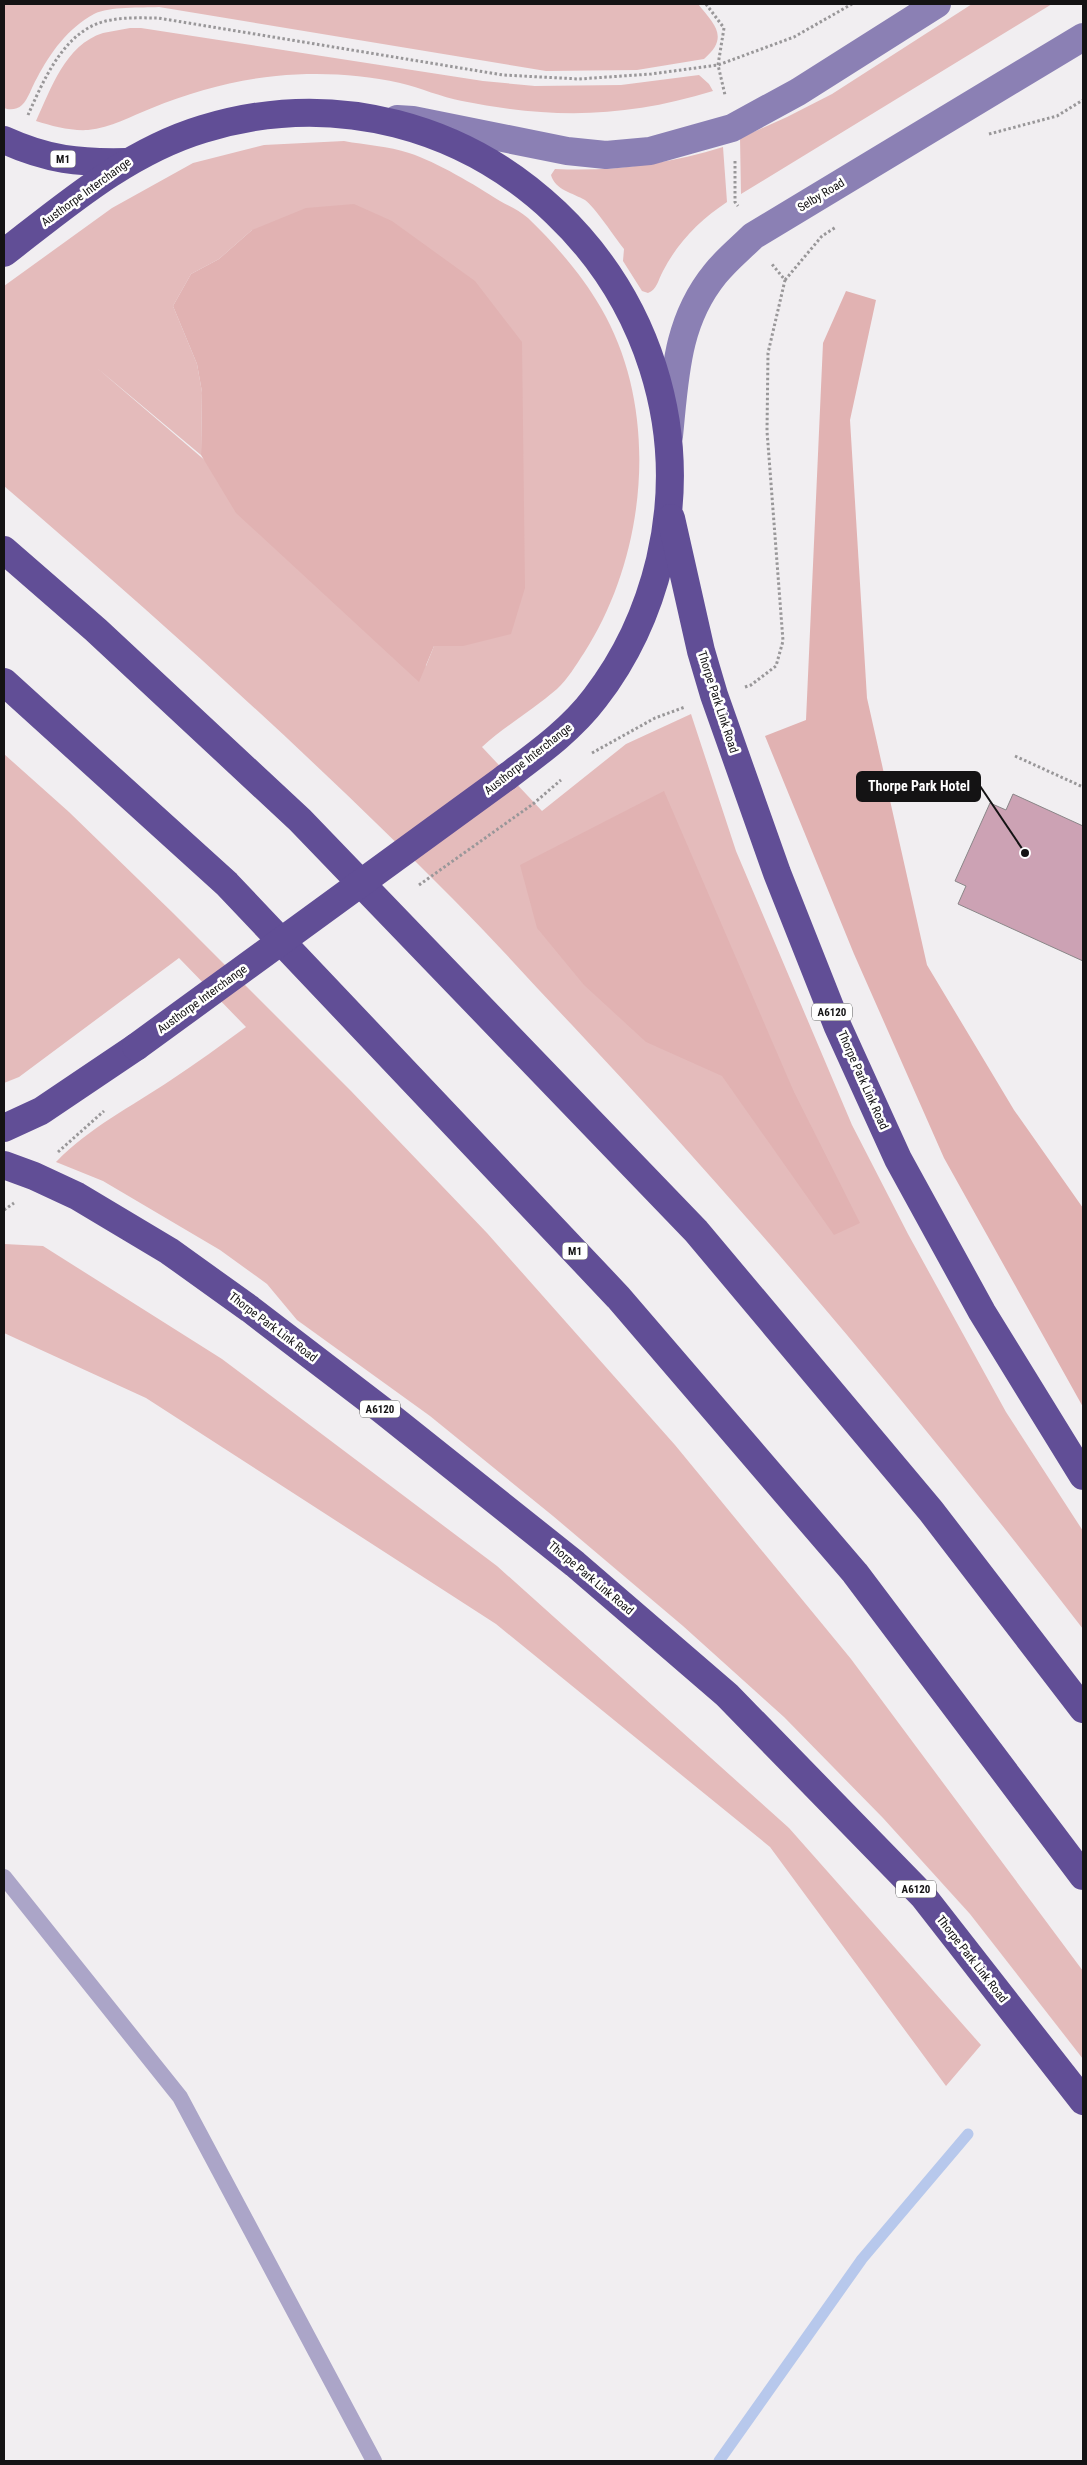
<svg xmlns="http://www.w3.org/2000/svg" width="1087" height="2465" viewBox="0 0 1087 2465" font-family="'Roboto Condensed',sans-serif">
<rect width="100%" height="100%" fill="#f1eef1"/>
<g fill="#e4bbbb" fill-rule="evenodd">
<path d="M 4,4 L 698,4 C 714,24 730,37 704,59 L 637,70 L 546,71 L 159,7 C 141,8 110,6 94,14 C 68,28 50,53 37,78 C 32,86 28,100 22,105 C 17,110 9,110 4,108 Z"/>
<polygon points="972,4 1052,4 741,194 740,138 787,117 832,94"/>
<path d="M 130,28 L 141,28 L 483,81 L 535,86 L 621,85 L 699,75 L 709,84 L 713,91 C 625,118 552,119 462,101 C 441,97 421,88 400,83 C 359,74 318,72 276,76 C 234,80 191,92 152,108 C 131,116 111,128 88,130 C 70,131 52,126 36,121 C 51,89 65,45 103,33 C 112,31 121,30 130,28 Z"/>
<path d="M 344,141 C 365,145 389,146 409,153 C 437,162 475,185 500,201 C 509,206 520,211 528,218 C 555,244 582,275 601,308 C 661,411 647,555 584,653 C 576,665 567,680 557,689 C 533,710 505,726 482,747 L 542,811 L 626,744 L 691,714 L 736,851 L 852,1125 L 908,1234 L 1006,1412 L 1083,1531 L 1083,1629 C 922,1420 753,1217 572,1025 C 532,983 493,939 452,898 C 309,754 158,618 4,486 L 4,286 L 112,208 L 193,163 L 264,145 ZM 252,230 L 463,646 L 434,646 L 426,666 L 291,534 L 97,368 L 201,455 L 202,392 L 197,364 L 173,306 L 191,274 L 219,259 Z"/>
<path d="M 723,147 L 727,202 C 700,220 678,242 663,271 C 658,280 657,290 648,293 L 642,291 L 623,261 L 624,249 C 616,239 594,206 585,200 C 573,193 555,190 551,175 L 555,169 C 612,172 668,164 723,147 Z"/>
<path d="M 4,754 L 69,812 L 173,913 L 351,1091 L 487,1233 L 675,1445 L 851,1659 L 1083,1971 L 1083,2059 L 970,1914 L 883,1818 L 784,1717 L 683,1626 L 553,1516 L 430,1416 L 297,1320 L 267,1284 L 220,1250 L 103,1181 L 56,1162 C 90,1127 131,1107 171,1080 C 197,1063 221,1045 246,1027 L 179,958 L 19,1077 L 4,1083 Z"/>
<polygon points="4,1244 43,1246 222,1359 497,1566 789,1828 981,2045 946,2086 770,1847 496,1624 146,1398 4,1333"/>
</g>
<g fill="#e1b2b2">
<polygon points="354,204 392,221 475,281 522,342 525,588 511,634 463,646 434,646 419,682 236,513 201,455 202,392 197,364 173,306 191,274 219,259 252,230 306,208"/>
<polygon points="846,291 876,300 850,420 867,698 927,965 1014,1110 1083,1208 1083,1407 944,1158 854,954 765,736 806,720 823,343"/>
<polygon points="664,791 794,1092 860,1223 834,1235 722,1076 646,1042 584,985 537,928 520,865"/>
</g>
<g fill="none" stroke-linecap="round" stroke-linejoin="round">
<polyline stroke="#b7c8ec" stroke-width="11" points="719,2461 862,2259 968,2134"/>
</g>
<polygon fill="#cca2b4" stroke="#8a8688" points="1013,794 1083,826 1083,961 958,904 966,886 955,881 990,803 1006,810"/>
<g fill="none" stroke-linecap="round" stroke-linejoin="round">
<g stroke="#999799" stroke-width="3" stroke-dasharray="2.5 2.5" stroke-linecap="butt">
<polyline points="706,4 724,28 718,65 725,95"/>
<path d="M 28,115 C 45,77 66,27 111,20 C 126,17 143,18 158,18 L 503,75 L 579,79 L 651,74 L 718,65 L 794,37 L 852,4"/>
<polyline points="989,134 1057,116 1083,100"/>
<polyline points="735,161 735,202 738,206"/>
<polyline points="785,280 822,236 836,227"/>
<polyline points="745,687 751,685 776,666 783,641 767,431 768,353 785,280 771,263"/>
<polyline points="592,753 655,718 685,707"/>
<polyline points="1015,756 1083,787"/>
<polyline points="533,804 561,780"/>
<polyline points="58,1152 104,1111"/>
<polyline points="4,1210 14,1203"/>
</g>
<polyline stroke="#aba5c8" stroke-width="16" points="4,1877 180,2097 374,2461"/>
<g stroke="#8b80b4" stroke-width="28">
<polyline points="397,119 413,120 567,151 606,155 650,151 732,128 798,92 937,4"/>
<path d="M 669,436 C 675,377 676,322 715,274 C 726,260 741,248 753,236 L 1083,37"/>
</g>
<g stroke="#614e96" stroke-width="28">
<path d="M 4,140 C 48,160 79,163 126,162"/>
<path d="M 4,253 C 66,205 127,152 203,129 C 471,47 723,290 660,560 C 648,610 626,658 595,698 C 571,730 537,754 505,778"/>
<polyline points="671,518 701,651 714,695 777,873 838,1027 898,1159 982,1312 1083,1476"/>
<polyline points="4,550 96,630 300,820 696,1231 931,1511 1083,1709"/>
<polyline points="4,682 227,884 618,1297 855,1573 1083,1876"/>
<polyline points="4,1128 41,1111 136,1047"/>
<polyline points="4,1165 34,1176 77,1196 169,1251 250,1309 382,1410 575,1564 727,1695 923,1896 1083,2101"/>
</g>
<polyline stroke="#999799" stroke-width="3" stroke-dasharray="2.5 2.5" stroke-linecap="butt" points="419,885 533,804"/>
<polyline stroke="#614e96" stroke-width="28" points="136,1047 505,778"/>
</g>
<g text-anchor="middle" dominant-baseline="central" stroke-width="5" stroke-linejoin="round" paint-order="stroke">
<g fill="#fff" stroke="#5a5a5a" stroke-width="1">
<rect x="50.5" y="150.5" width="25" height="17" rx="4"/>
<rect x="812" y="1003.5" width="40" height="17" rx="4"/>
<rect x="562.5" y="1242.5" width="25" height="17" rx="4"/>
<rect x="360" y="1400.5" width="40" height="17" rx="4"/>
<rect x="896" y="1880.5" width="40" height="17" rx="4"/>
</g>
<g font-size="11" font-weight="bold" fill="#141314">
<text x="63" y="159">M1</text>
<text x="832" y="1012">A6120</text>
<text x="575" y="1251">M1</text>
<text x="380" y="1409">A6120</text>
<text x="916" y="1889">A6120</text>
</g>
<g font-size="12" fill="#141314" stroke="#fff">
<text transform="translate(86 192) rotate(-36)">Austhorpe Interchange</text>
<text transform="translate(821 195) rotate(-31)">Selby Road</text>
<text transform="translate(718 702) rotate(72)">Thorpe Park Link Road</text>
<text transform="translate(528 759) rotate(-38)">Austhorpe Interchange</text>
<text transform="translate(202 999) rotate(-36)">Austhorpe Interchange</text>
<text transform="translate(863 1080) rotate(66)">Thorpe Park Link Road</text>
<text transform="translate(273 1327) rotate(37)">Thorpe Park Link Road</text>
<text transform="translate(591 1578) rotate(40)">Thorpe Park Link Road</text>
<text transform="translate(972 1959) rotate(52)">Thorpe Park Link Road</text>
</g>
</g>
<path fill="none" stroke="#141314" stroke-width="2" d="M1025 853L980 786"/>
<circle fill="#141314" stroke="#fff" stroke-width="2" cx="1025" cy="853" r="5"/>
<rect fill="#141314" stroke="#141314" stroke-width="2" x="857" y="772" width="123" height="29" rx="5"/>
<g font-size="14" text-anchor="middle" font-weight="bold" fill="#fff">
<text x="919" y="791">Thorpe Park Hotel</text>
</g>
<rect width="1087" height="2465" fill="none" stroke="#141314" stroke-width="10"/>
</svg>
